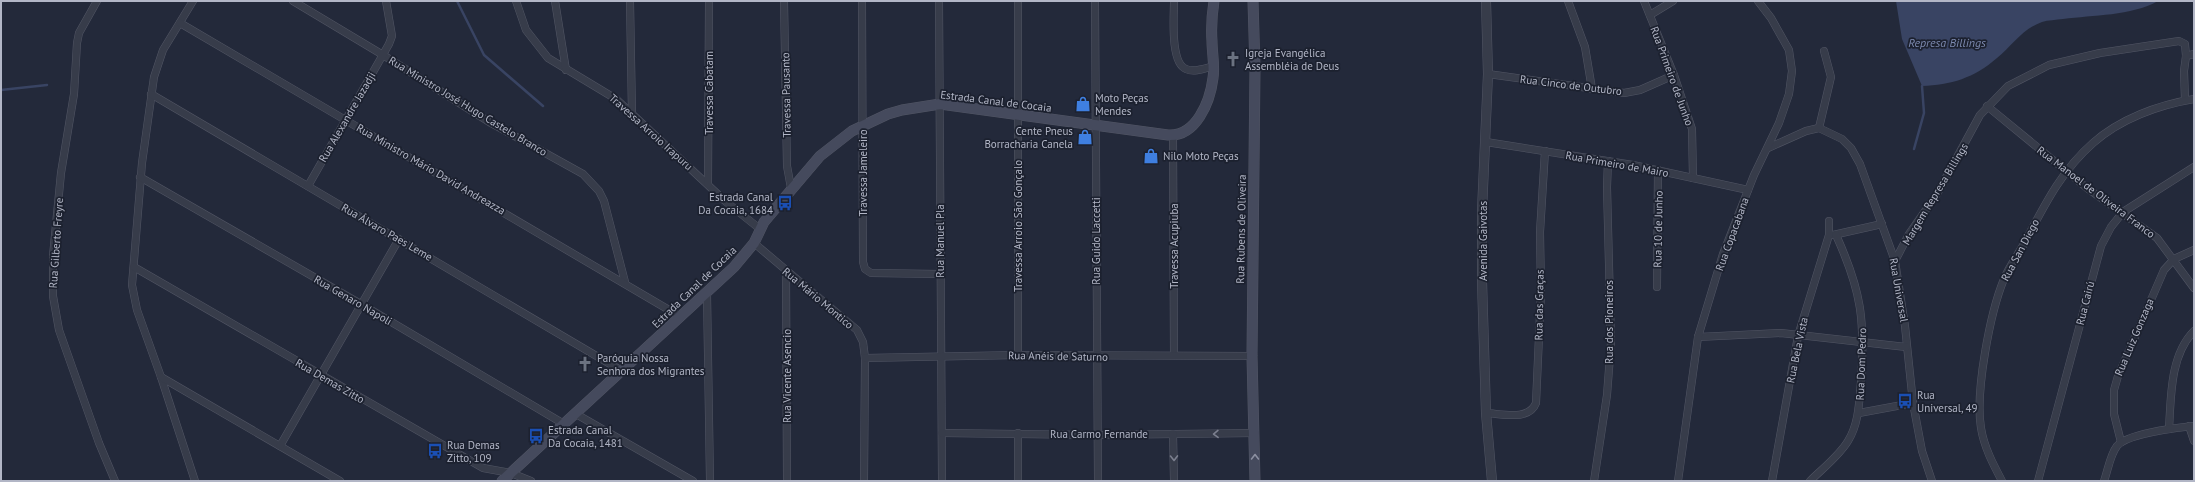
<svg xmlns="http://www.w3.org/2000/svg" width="2195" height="482" viewBox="0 0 2195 482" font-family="'PT Sans',sans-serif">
<rect width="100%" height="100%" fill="#23293a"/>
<path fill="#394463" d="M 1896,1 L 2158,1 C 2131,16 2093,15 2063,19 C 2056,20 2048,20 2042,22 C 2022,29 2012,46 1997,58 C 1974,78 1951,85 1922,86 L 1902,39 Z"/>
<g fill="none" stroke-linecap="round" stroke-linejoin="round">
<g stroke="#394463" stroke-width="2.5">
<polyline points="457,1 484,55 543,106"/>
<polyline points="1,90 47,85"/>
<polyline points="1914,149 1924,113 1922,86"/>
</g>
<g stroke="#525665" stroke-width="8">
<g id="minor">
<polyline points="97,1 79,33 77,43 74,94 61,173 53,256 53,296 59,330 99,443 115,481"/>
<polyline points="193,1 163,50 154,77 142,163 132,285 137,310 161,377 195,481"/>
<polyline points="293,1 383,55 491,123 583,174 599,191 604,201 625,282"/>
<polyline points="516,1 526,30 548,58 616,99 725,201 760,229"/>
<polyline points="555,1 566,70"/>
<polyline points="630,1 632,114"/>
<polyline points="784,1 787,166 791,188"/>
<polyline points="862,1 863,262 865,269 871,273 940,274"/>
<polyline points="939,1 942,481"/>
<polyline points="1018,1 1018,355"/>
<polyline points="1095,1 1098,481"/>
<path d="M 1174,1 C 1174,16 1170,63 1186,69 C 1194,73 1206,68 1214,66"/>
<polyline points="1568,1 1585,47 1592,89"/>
<polyline points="1644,1 1674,75 1692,129 1693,178"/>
<polyline points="1650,15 1673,1"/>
<polyline points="180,23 681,317"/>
<polyline points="1488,74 1624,93 1640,90 1674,75"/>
<polyline points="151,94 622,371"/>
<polyline points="2185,100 2184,71 2186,56 2194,54"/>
<polyline points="1987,106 2087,188 2157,238 2194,288"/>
<polyline points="1819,128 1831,77 1824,51"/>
<polyline points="1173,136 1174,355"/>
<polyline points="1486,142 1633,165 1748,190"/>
<polyline points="1768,148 1806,131 1819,128 1842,139 1851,148 1860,164 1895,261 1905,326 1913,403 1922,451 1932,481"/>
<polyline points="140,177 366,307 564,424"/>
<polyline points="708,184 709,1"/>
<polyline points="308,186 389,44 392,36 386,1"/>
<polyline points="1833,235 1882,224"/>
<polyline points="754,243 857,330 863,342 865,358 864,481"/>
<polyline points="1895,261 1909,234 1937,194 1980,115 2008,86 2049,65 2100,53 2179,41 2185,44 2186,56"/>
<polyline points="134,267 483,468 511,473 531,481"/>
<polyline points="786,271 787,481"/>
<polyline points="1657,287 1658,170"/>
<polyline points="707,293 710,481"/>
<polyline points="1698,337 1781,333 1906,347"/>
<polyline points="865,358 1018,355 1252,356"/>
<polyline points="161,377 340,481"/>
<path d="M 1486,413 C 1503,414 1529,421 1536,403 L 1541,292 L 1540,232 L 1545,151"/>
<polyline points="1859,413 1913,403"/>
<polyline points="576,414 693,481"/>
<polyline points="2189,426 2194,441"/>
<path d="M 2169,429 C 2171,397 2170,355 2194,331"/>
<polyline points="942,433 1097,435 1255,433"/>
<polyline points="1018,433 1018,481"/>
<polyline points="1173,434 1174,481"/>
<polyline points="2121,442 2114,414 2114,390 2118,376 2164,270 2174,259 2194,250"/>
<polyline points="280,446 399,239"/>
<polyline points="1594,481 1607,395 1611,343 1607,187 1608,161"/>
<polyline points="1678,481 1698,337 1723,254 1754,175 1779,123 1789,94 1792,71 1789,50 1771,18 1758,1"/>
<polyline points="1772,481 1798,336 1829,235 1829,221"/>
<path d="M 1810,481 C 1822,469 1839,456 1848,441 C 1859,423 1859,403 1861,382 C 1865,321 1862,292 1836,235"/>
<path d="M 2002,481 C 1993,464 1984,447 1981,428 C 1975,392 1990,313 2004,279 C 2009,266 2018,255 2025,242 C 2044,206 2061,171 2093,143 C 2120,119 2158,105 2194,99"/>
<polyline points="2038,481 2101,246 2111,227 2123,212 2194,167"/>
<path d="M 2104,481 C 2108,470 2110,455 2117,446 C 2128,433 2177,428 2194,426"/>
</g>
</g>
<g stroke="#525665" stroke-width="10">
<polyline id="tertiary" points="1486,1 1488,74 1482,211 1482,281 1486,413 1492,481"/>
</g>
<g stroke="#525665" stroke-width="11">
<g id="secondary">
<polyline points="1253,1 1255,68 1252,356 1255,481"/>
<path d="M 502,481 L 734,267 L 754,243 L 764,222 L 820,156 L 852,131 L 888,114 L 902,110 L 940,104 L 1168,135 C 1196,137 1210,102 1213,78 C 1215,66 1212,53 1212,41 C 1211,28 1212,14 1214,1"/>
</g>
</g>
<use href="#minor" stroke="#373c4a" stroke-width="7"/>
<use href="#tertiary" stroke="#373c4a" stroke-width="9"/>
<use href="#secondary" stroke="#454a5d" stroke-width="10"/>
</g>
<defs><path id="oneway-chevron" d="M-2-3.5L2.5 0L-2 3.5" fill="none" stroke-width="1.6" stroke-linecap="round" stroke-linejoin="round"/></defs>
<g stroke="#7b7f8e">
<use href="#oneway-chevron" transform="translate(1216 434) rotate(179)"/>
<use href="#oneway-chevron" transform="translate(1174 458) rotate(89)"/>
</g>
<use stroke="#8c90a1" href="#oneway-chevron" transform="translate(1255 457) rotate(-90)"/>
<defs>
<g id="church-bare" transform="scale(1.2)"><path d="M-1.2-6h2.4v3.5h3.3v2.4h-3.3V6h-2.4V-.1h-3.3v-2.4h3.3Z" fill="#6b7280" stroke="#1c212f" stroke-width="2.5" paint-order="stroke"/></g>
<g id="shop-bare" transform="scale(1.2)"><path d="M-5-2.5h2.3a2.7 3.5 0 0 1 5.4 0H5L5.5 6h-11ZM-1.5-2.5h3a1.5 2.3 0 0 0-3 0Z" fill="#3f7fe0" stroke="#1c212f" stroke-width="2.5" paint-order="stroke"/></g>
<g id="bus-bare" transform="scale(1.2)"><path d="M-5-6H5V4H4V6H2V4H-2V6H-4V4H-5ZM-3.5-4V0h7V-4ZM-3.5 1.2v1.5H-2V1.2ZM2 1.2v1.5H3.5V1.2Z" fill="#1a4fb4" stroke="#1c212f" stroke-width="2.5" paint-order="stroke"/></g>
</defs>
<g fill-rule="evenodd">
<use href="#church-bare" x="1233" y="59"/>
<use href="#shop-bare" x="1083" y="104"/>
<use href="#shop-bare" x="1085" y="137"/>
<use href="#shop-bare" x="1151" y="156"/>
<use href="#bus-bare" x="785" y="203"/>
<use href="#church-bare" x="585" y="364"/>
<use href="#bus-bare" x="1905" y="401"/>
<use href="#bus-bare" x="536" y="436"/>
<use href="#bus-bare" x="435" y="451"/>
</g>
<g text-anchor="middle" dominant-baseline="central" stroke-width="3.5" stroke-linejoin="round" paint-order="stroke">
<g font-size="11" fill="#b2b6c6" stroke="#1c212f" text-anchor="start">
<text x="1245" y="53">Igreja Evangélica<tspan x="1245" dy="13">Assembléia de Deus</tspan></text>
<text x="1095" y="98">Moto Peças<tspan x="1095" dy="13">Mendes</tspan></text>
<text x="1073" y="131" text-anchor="end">Cente Pneus<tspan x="1073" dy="13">Borracharia Canela</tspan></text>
<text x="1163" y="156">Nilo Moto Peças</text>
<text x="773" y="197" text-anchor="end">Estrada Canal<tspan x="773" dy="13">Da Cocaia, 1684</tspan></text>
<text x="597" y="358">Paróquia Nossa<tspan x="597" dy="13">Senhora dos Migrantes</tspan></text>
<text x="1917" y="395">Rua<tspan x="1917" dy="13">Universal, 49</tspan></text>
<text x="548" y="430">Estrada Canal<tspan x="548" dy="13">Da Cocaia, 1481</tspan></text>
<text x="447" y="445">Rua Demas<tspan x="447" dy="13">Zitto, 109</tspan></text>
</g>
<g font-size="11" fill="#b2b6c6" stroke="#1c212f">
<text transform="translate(1672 76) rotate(70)">Rua Primeiro de Junho</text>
<text transform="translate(1571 85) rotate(7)">Rua Cinco de Outubro</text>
<text transform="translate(709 93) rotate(-90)">Travessa Cabatam</text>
<text transform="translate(786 95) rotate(-91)">Travessa Pausanto</text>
<text transform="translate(996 101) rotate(7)">Estrada Canal de Cocaia</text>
<text transform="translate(468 106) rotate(31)">Rua Ministro José Hugo Castelo Branco</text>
<text transform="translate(347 117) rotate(-60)">Rua Alexandre Jazadji</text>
<text transform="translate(651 132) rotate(42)">Travessa Arroio Irapuru</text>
<text transform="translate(1617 164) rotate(10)">Rua Primeiro de Mairo</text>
<text transform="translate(431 169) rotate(30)">Rua Ministro Mário David Andreazza</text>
<text transform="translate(863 173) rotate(-90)">Travessa Jameleiro</text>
<text transform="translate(2096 192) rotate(37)">Rua Manoel de Oliveira Franco</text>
<text transform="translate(1935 194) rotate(-59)">Margem Represa Billings</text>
<text transform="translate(1018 226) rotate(-90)">Travessa Arroio São Gonçalo</text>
<text transform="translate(1241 229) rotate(-89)">Rua Rubens de Oliveira</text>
<text transform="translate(1658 229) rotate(-89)">Rua 10 de Junho</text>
<text transform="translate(387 232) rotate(30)">Rua Álvaro Paes Leme</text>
<text transform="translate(1732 234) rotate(-70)">Rua Copacabana</text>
<text transform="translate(940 241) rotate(-90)">Rua Manuel Pla</text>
<text transform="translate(1096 241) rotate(-90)">Rua Guido Laccetti</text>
<text transform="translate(1483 241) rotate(-90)">Avenida Gaivotas</text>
<text transform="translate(56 243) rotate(-86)">Rua Gilberto Freyre</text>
<text transform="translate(1174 246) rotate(-90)">Travessa Acupiuba</text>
<text transform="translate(2020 250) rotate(-62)">Rua San Diego</text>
<text transform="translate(694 287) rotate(-44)">Estrada Canal de Cocaia</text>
<text transform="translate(1899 290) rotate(80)">Rua Universal</text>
<text transform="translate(818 298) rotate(40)">Rua Mário Montico</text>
<text transform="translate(353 300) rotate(30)">Rua Genaro Napoli</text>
<text transform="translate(2085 303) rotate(-76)">Rua Cairú</text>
<text transform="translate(1539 305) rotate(-89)">Rua das Graças</text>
<text transform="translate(1609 322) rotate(-90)">Rua dos Pioneiros</text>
<text transform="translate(2134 337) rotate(-67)">Rua Luiz Gonzaga</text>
<text transform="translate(1797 350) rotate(-78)">Rua Bela Vista</text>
<text transform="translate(1058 356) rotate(1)">Rua Anéis de Saturno</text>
<text transform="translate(1861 364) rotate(-88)">Rua Dom Pedro</text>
<text transform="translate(787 376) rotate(-90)">Rua Vicente Asencio</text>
<text transform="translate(330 381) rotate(30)">Rua Demas Zitto</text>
<text x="1099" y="434">Rua Carmo Fernande</text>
</g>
<g font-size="12" font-style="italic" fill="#7b88ad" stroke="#1c212f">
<text x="1947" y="42">Represa Billings</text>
</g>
</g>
<rect width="2195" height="482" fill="none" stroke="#b2b6c6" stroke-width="4"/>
</svg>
